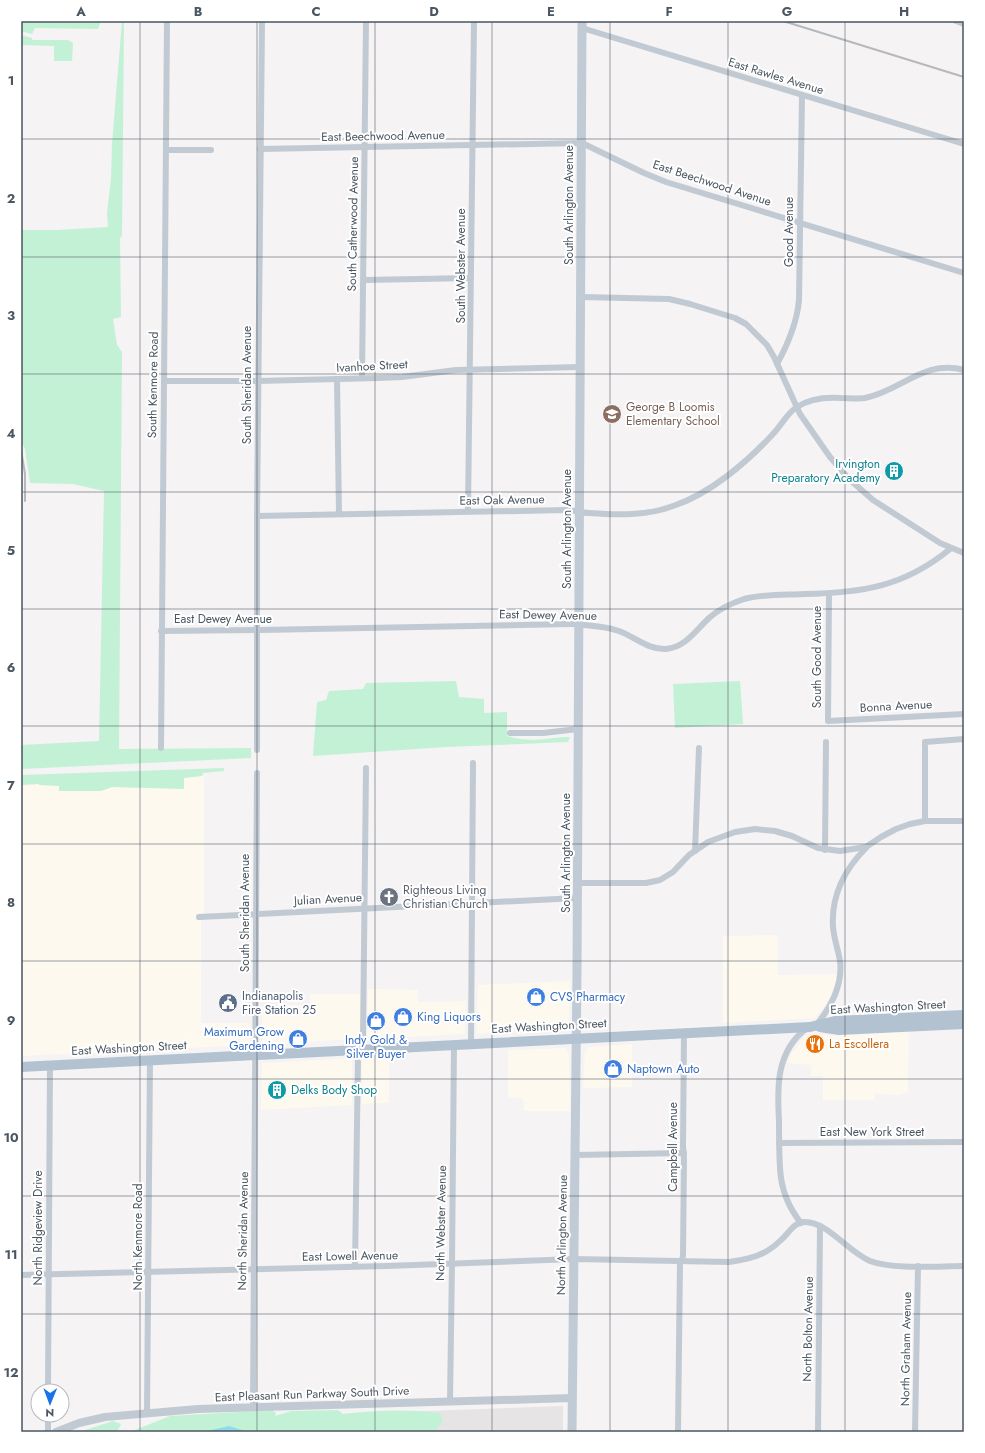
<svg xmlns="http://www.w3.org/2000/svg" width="985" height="1453" viewBox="0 0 985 1453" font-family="Jost,sans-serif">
<rect width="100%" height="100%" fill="#f5f3f3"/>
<g fill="#fdf9ef">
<polygon points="204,776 204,917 201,917 201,1023 250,1023 250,1045 21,1056 21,785 39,784 40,785 59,786 60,791 101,791 112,787 184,788 183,778"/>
<polygon points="778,935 778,975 836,974 836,980 832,994 825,1005 815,1018 723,1023 723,936"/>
<polygon points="570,981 569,1027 564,1029 477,1034 478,985"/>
<polygon points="368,989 418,990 418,1002 466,1001 465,1034 367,1039"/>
<polygon points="310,994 360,994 360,1039 262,1044 262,1006 310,1005"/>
<polygon points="909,1031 908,1092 897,1095 875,1094 875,1100 823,1100 823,1076 811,1076 811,1065 787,1063 791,1054 805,1036"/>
<polygon points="632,1044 632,1087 583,1088 585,1052 589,1047"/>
<polygon points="566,1048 569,1054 570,1111 524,1111 524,1101 520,1098 508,1097 508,1050"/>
<polygon points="389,1057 389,1103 362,1104 362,1058"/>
<polygon points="352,1058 352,1105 261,1110 262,1063"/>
</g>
<polygon fill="#e6e4e5" points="563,1406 563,1432 368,1432 343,1414"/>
<g fill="#c3f1d5">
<polygon points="21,21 101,21 98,29 35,28 32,34 21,31"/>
<polygon points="122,21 124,21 122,236 120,238 121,317 113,319 117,345 122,352 119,749 251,748 251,758 21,769 21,745 99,741 104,491 73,484 30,483 25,449 21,440 21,230 58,230 108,227 107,213 111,178 112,144"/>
<polygon points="21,35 32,38 32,40 68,40 73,43 72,61 54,61 54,46 21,45"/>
<path d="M 456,681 L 459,697 L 484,699 L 484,713 L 507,712 L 507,736 C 533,744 545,737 570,737 L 568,742 L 446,747 L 313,756 L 317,702 L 326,700 L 329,691 L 363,689 L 366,683 Z"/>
<polygon points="740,681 743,724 675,728 673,684"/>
<polygon points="224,768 224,771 203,773 202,776 184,778 184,789 112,787 101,791 59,791 59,786 39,785 39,784 21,785 21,775"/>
<path d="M 272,1410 L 276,1413 L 275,1416 L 292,1411 L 338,1410 L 343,1414 C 376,1410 408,1409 440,1413 L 443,1421 L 435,1432 L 130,1432 L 170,1416 Z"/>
<polygon points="113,1421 121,1424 117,1432 79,1432"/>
</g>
<polygon fill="#90daee" points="229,1426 248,1432 203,1432"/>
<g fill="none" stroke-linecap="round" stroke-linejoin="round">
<g stroke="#c1cad2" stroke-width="6">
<polyline points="956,21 964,24"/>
<polyline points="582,28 964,144"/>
<polyline points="260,149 582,143 644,173 666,182 964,273"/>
<polyline points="166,150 211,150"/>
<polyline points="364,280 471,278"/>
<polyline points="581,297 669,299 690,304 735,318 746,324 767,345 774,357 800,414 830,457 849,479 873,500 940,543 964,553"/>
<path d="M 777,364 C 788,344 797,323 799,300 L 802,95"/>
<polyline points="362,378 366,21"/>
<polyline points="337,379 339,514"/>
<polyline points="164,381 258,381 379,378 402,377 456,370 580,367"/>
<polyline points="468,511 474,21"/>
<path d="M 257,516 L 566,510 C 574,510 581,513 589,513 C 617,515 647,516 673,506 C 710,494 747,462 773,434 C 781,426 787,413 797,407 C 809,399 826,397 841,398 C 849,398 857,399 865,398 C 901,391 924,359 964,370"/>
<polyline points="829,593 828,721 964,714"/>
<path d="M 161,631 L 261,630 L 571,624 C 587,625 604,626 619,631 C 635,637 648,650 666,649 C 686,647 696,630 709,618 C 719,609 732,603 744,599 C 763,594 784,595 804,594 C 861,593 904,587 950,549"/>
<polyline points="510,733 543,733 578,729"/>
<polyline points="161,748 167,21"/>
<polyline points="257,750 257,516 262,21"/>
<polyline points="925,821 925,742 964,739"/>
<polyline points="825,850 826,742"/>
<polyline points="695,851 699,748"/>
<polyline points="578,883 646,883 660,880 673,872 689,855 708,842 735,832 755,829 775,831 792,836 818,848 840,851 866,847 881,837 896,829 910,824 925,821 964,821"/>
<polyline points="199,917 577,898"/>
<path d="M 816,1025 C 831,1008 843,984 840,961 C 838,949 834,939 833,927 C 831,895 844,870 866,848"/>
<polyline points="471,1043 473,763"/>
<polyline points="779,1143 964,1142"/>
<polyline points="575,1155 684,1153"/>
<path d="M 801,1223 C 788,1207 781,1188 780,1168 C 779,1152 779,1137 779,1121 C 777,1087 776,1051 807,1028"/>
<polyline points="682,1261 683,1255 684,1159 683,1146 684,1033"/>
<polyline points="355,1266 358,1056 363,1041 366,768"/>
<path d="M 21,1275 L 387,1266 L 574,1259 L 729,1262 C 742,1260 755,1258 767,1251 C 772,1248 777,1244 781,1240 C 789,1233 794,1222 805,1222 C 828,1222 848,1252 870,1261 C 894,1270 938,1266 964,1266"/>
<polyline points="48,1391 50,1065"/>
<polyline points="450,1402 452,1263 454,1044"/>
<polyline points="253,1408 257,773"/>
<polyline points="147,1413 150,1060"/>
<polyline points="48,1432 48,1415"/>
<polyline points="678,1432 680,1261"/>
<polyline points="818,1432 820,1226"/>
<polyline points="915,1432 918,1266"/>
</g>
<polyline stroke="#c1cad2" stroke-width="8" points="56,1432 79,1423 105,1417 198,1409 572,1398"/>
<polyline stroke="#c1cbd6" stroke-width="9" points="572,1432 577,971 582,21"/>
<g stroke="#b3c2d1" stroke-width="10">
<polyline points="820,1027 839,1030 964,1024"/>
<polyline points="21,1067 810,1027 835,1021 964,1015"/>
</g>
<g stroke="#b5b8bd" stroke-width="2">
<polyline points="783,21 964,77"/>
<polyline points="21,450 25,474 25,501"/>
</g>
</g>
<path fill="none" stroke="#4a5661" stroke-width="1" stroke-opacity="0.55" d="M 140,21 L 140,1432M 257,21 L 257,1432M 375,21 L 375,1432M 492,21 L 492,1432M 610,21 L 610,1432M 728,21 L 728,1432M 845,21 L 845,1432M 21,139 L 964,139M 21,257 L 964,257M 21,374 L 964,374M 21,492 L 964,492M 21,609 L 964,609M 21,726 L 964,726M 21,844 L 964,844M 21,961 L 964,961M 21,1079 L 964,1079M 21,1196 L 964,1196M 21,1314 L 964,1314"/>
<defs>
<g id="school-disc" transform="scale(1)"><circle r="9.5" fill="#8d6e63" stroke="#fff"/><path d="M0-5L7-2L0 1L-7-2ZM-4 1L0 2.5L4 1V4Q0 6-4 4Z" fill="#fff"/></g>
<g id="building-disc" transform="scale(1)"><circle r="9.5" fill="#0f9aa8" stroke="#fff"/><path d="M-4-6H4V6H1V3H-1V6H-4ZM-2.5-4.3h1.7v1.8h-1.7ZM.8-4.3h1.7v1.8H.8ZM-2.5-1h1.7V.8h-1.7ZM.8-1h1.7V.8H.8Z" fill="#fff"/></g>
<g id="church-disc" transform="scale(1)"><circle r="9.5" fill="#6b7280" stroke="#fff"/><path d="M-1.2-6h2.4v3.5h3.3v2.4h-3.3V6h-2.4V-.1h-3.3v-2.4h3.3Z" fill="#fff"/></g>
<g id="shop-disc" transform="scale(1)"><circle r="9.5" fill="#3f7fe0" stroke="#fff"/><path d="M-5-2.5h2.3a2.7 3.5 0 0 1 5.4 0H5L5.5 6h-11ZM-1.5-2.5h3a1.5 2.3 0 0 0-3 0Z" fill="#fff"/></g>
<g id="civic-disc" transform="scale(1)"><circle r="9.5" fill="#5c6f8a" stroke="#fff"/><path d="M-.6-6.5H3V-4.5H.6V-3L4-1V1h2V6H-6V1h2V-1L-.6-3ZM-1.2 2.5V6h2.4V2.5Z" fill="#fff"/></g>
<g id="restaurant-disc" transform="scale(1)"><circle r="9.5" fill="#e8710a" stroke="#fff"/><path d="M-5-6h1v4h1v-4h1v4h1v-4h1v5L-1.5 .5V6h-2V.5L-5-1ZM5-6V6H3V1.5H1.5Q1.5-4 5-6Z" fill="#fff"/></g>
</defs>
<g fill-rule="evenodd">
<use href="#school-disc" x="612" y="414"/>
<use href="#building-disc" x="894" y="471"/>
<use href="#church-disc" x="389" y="897"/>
<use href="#shop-disc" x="536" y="997"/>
<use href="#civic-disc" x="228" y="1003"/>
<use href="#shop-disc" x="403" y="1017"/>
<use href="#shop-disc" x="376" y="1021"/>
<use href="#shop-disc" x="298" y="1039"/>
<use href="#restaurant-disc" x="815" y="1044"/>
<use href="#shop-disc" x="613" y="1069"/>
<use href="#building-disc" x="277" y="1090"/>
</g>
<g text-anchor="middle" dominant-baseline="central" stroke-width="4" stroke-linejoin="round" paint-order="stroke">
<g font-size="12" fill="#4a5661" stroke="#fff">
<text transform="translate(776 76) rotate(17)">East Rawles Avenue</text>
<text transform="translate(383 136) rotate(-1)">East Beechwood Avenue</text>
<text transform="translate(712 183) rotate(18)">East Beechwood Avenue</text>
<text transform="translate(569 205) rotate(-90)">South Arlington Avenue</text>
<text transform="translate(353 224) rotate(-89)">South Catherwood Avenue</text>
<text transform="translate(789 232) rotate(-90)">Good Avenue</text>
<text transform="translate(461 266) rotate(-90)">South Webster Avenue</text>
<text transform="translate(372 366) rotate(-3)">Ivanhoe Street</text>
<text transform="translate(153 385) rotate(-89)">South Kenmore Road</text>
<text transform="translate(247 385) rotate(-90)">South Sheridan Avenue</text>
<text transform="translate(502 500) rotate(-1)">East Oak Avenue</text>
<text transform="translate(567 529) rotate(-90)">South Arlington Avenue</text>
<text transform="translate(548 615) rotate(1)">East Dewey Avenue</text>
<text x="223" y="619">East Dewey Avenue</text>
<text transform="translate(817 657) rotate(-90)">South Good Avenue</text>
<text transform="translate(896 706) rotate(-3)">Bonna Avenue</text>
<text transform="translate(566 853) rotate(-90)">South Arlington Avenue</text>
<text transform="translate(328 899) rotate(-3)">Julian Avenue</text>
<text transform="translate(245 913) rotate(-90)">South Sheridan Avenue</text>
<text transform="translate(888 1007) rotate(-3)">East Washington Street</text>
<text transform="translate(549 1026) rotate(-3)">East Washington Street</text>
<text transform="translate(129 1048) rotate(-3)">East Washington Street</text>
<text x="872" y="1132">East New York Street</text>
<text transform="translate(673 1147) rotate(-90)">Campbell Avenue</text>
<text transform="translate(441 1223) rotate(-89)">North Webster Avenue</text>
<text transform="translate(38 1228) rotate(-90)">North Ridgeview Drive</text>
<text transform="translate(243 1231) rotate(-89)">North Sheridan Avenue</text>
<text transform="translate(562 1235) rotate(-89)">North Arlington Avenue</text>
<text transform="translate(138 1237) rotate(-90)">North Kenmore Road</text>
<text transform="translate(350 1256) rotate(-1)">East Lowell Avenue</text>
<text transform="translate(808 1329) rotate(-89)">North Bolton Avenue</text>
<text transform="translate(906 1349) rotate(-89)">North Graham Avenue</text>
<text transform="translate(312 1394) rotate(-2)">East Pleasant Run Parkway South Drive</text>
</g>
<g font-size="12" fill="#785e54" stroke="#fff" text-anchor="start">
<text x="626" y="407">George B Loomis<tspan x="626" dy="14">Elementary School</tspan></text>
</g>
<g font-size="12" fill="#0d838f" stroke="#fff" text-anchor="end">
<text x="880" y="464">Irvington<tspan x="880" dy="14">Preparatory Academy</tspan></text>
<text x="291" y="1090" text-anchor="start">Delks Body Shop</text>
</g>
<g font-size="12" fill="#5b616d" stroke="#fff" text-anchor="start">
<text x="403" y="890">Righteous Living<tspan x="403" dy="14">Christian Church</tspan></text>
</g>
<g font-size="12" fill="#4e5e75" stroke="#fff" text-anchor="start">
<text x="242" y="996">Indianapolis<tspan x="242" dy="14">Fire Station 25</tspan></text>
</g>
<g font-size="12" fill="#366cbe" stroke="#fff" text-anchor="start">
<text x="550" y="997">CVS Pharmacy</text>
<text x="417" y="1017">King Liquors</text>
<text x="284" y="1032" text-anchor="end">Maximum Grow<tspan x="284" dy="14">Gardening</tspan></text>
<text x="376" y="1040" text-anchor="middle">Indy Gold &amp;<tspan x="376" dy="14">Silver Buyer</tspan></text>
<text x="627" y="1069">Naptown Auto</text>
</g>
<g font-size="12" fill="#c56008" stroke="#fff" text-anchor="start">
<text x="829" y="1044">La Escollera</text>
</g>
</g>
<rect width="985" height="1453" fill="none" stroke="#ffffff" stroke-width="44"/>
<g transform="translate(50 1403) rotate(181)"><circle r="19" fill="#ffffff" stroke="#b7bbc0"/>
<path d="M0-3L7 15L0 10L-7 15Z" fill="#1a73e8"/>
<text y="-6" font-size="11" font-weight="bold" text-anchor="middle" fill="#4a5661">N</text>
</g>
<rect x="22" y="22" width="941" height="1409" fill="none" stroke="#4a5661" stroke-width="1.5"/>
<g font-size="13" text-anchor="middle" font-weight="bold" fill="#4a5661">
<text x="81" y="16">A</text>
<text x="198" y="16">B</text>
<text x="316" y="16">C</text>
<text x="434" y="16">D</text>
<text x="551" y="16">E</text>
<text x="669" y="16">F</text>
<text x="787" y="16">G</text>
<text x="904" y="16">H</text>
<text x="11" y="85">1</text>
<text x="11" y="203">2</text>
<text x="11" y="320">3</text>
<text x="11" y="438">4</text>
<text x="11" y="555">5</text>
<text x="11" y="672">6</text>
<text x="11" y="790">7</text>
<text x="11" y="907">8</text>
<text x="11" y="1025">9</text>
<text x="11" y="1142">10</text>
<text x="11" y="1259">11</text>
<text x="11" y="1377">12</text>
</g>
</svg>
